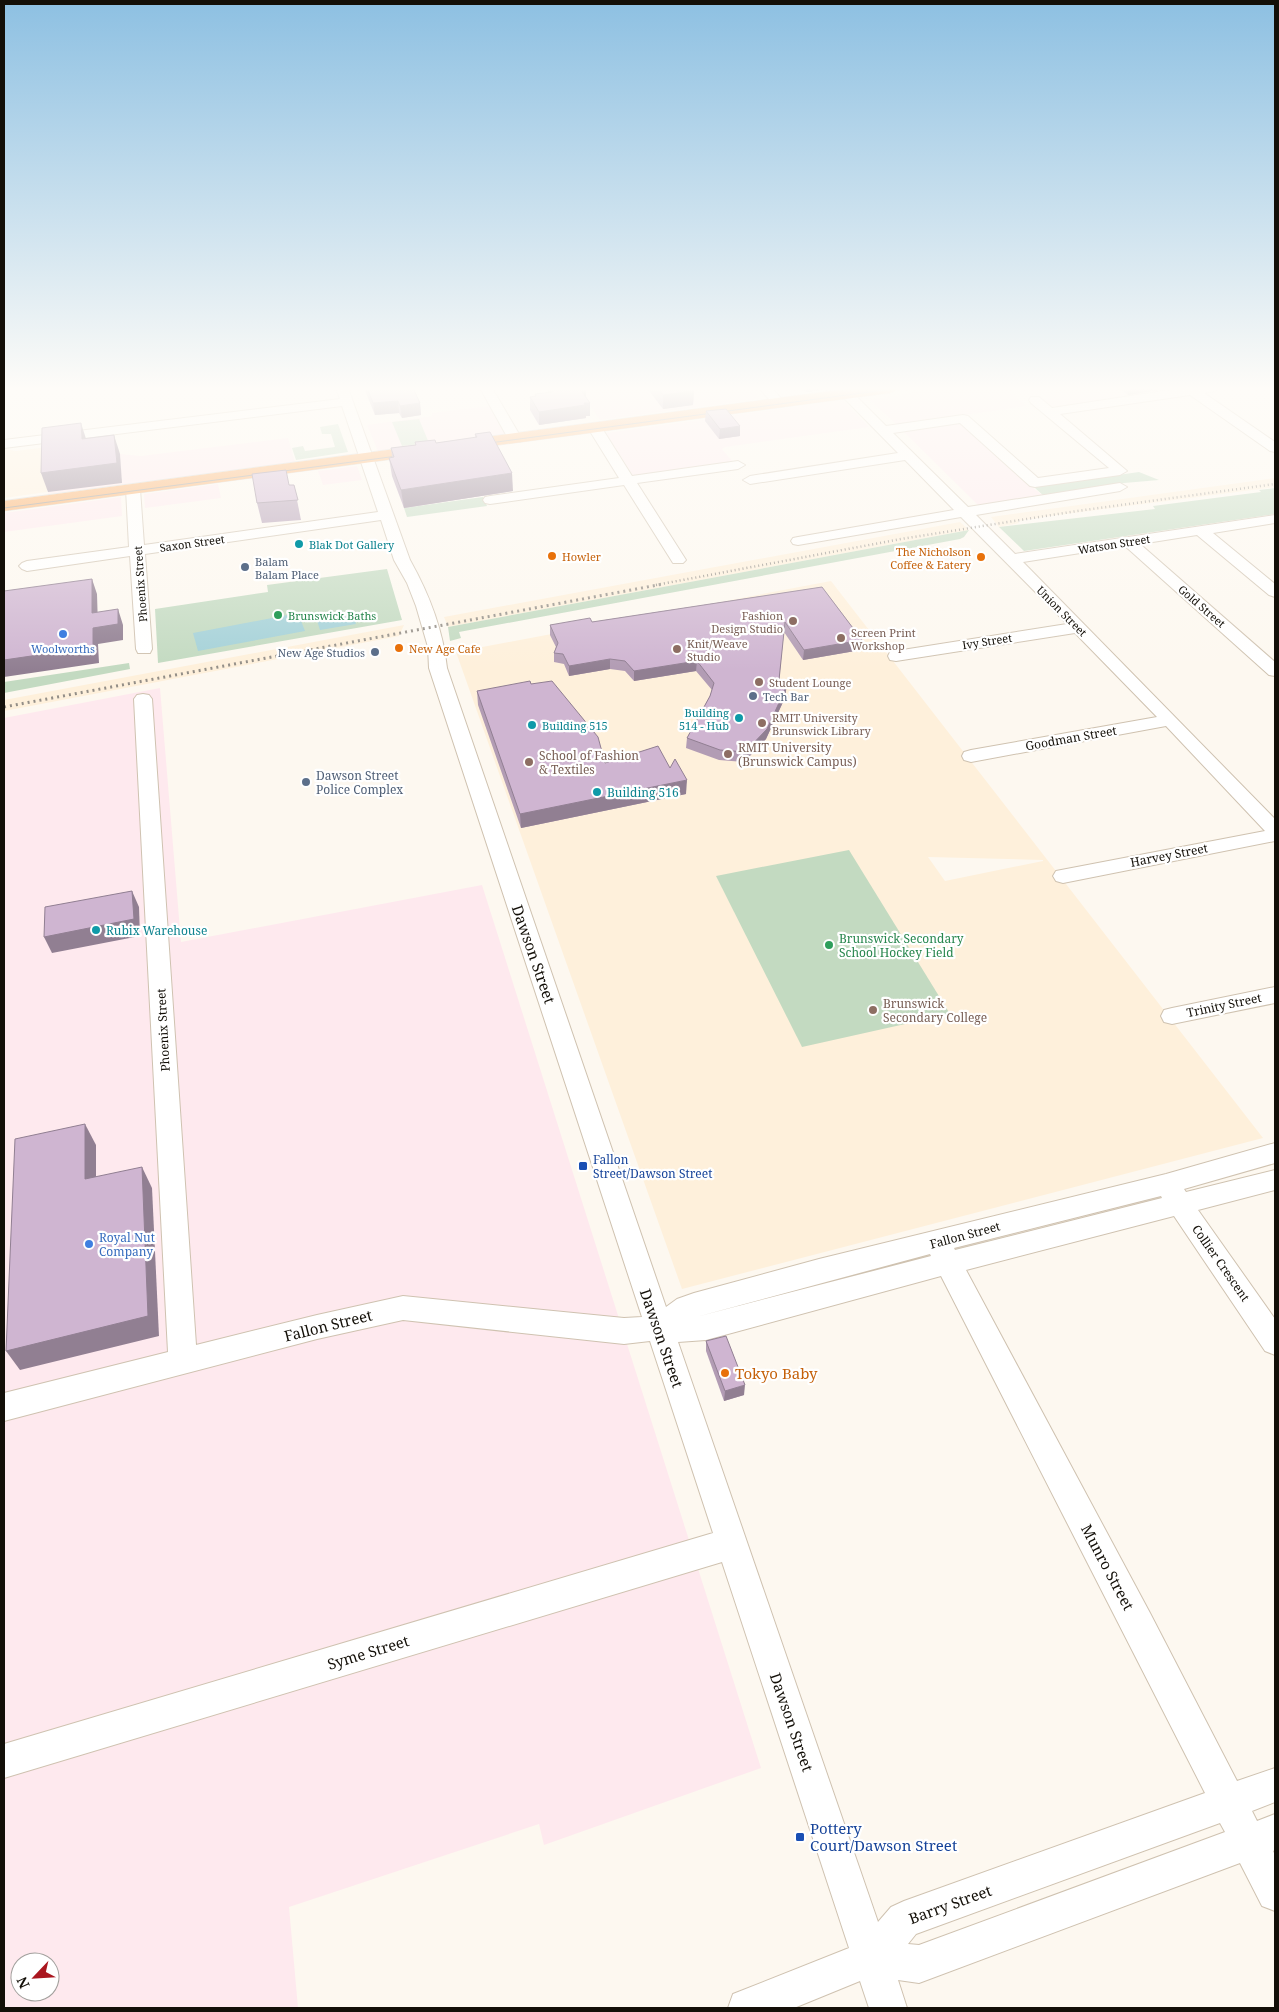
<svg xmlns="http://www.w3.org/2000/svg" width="1279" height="2012" viewBox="0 0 1279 2012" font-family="'Noto Serif',serif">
<rect width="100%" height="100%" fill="#fdf8f0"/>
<g fill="#fee9ee" fill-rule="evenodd">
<polygon points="590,388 751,388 759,399 600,420 579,390"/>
<polygon points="938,388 1005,388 1027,406 897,425 870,400"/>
<polygon points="1035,388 1180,388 1183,390 1055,409 1042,399 1047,398"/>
<polygon points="843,400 869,427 725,447 722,449 733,462 634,477 606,433"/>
<polygon points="489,406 505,434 378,451 367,425 432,416 432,413"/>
<polygon points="960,423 1020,478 1046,498 981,508 903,431"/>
<polygon points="288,438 295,462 48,494 48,463 120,454 141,456"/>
<polygon points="357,466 362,480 323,485 318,471"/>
<polygon points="218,484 221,498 145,508 144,494"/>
<polygon points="121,497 122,516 4,532 4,513"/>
<path d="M 160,688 L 181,942 L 482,885 L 761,1768 L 544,1845 L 539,1824 L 289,1907 L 298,2008 L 4,2008 L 4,718 ZM 20,1962 L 50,1962 L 50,1992 L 20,1992 Z"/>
</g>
<g fill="#fef0db" fill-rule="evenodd">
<polygon points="48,447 47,492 4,498 4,449 16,451"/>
<polygon points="1275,478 1275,487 1058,515 1018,521 1019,523 999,527 991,517"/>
<polygon points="960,522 969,530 448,627 444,617"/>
<path d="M 831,581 L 1263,1138 L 682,1289 L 456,652 ZM 928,857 L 1043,860 L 1043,861 L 945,881 Z"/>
<polygon points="404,625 399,636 4,711 4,700"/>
</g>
<g fill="#c3dac1">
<polygon points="419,419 429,443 402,446 392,422"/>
<polygon points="338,424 348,452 296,460 292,448 303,446 305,451 335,447 331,434 322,434 320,427"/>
<polygon points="1139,472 1159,480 1124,483 1046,498 1034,487"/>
<polygon points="1275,488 1275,514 1024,551 999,527 1155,509 1153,506 1261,492 1259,490"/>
<polygon points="483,497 487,506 407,517 404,508"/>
<polygon points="969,530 964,537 960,539 459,632 461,638 450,641 448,627"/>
<polygon points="387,569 402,620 158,663 155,609 268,592 267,585"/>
<polygon points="129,663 130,669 4,693 4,682"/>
<polygon points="849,850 950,1014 802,1047 716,876"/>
</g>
<g fill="#a4d1d8">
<polygon points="298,613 305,631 198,651 193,633"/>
<polygon points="324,613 354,618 356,624 320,630 315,614"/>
</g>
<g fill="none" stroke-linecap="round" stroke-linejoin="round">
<g stroke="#cfc2b0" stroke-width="2">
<g id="minor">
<path d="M 336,388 L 348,388 L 410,560 C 429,594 443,629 447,668 L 666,1307 L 677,1299 L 694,1293 L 819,1259 L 1166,1174 L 1275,1143 L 1275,1163 L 1184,1189 L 1186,1192 L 1275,1170 L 1275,1190 L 1198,1210 L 1275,1319 L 1275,1355 L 1265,1351 L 1174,1216 L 966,1270 L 1150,1613 L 1237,1781 L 1275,1768 L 1275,1802 L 1252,1811 L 1257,1821 L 1275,1814 L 1275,1850 L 1273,1851 L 1275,1855 L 1275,1911 L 1262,1906 L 1240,1863 L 919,1983 L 898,1980 L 907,2008 L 869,2008 L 860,1981 L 794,2008 L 728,2008 L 733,1994 L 849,1948 L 722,1562 L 4,1778 L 4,1744 L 713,1533 L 650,1341 L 624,1344 L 403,1320 L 317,1339 L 4,1421 L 4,1393 L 168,1352 L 134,699 L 137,695 L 143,694 L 149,695 L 152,699 L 196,1345 L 317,1315 L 403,1296 L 624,1318 L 642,1317 L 429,668 L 428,647 L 416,606 L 407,583 L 394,560 L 381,520 L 145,554 L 152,649 L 150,653 L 138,653 L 136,649 L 130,556 L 27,571 L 22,569 L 19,566 L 22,563 L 27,561 L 129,547 L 126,489 L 128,486 L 138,486 L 140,489 L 144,545 L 378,512 L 342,406 L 4,448 L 4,440 L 340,399 ZM 1161,1196 L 1162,1198 L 955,1250 L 954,1248 ZM 930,1254 L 931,1256 L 696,1317 ZM 941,1276 L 1205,1793 L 904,1901 L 891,1907 L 878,1922 L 678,1342 L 706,1340 ZM 1220,1823 L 1225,1832 L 919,1945 L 908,1944 L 916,1934 Z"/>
<polygon points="480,388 492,388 522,439 520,442 510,442"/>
<polygon points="759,388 772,388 785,403 783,406 775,406"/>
<polygon points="1183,388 1217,388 1215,391 1204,393 1275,442 1275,452 1270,451 1190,395 1060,414 1127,471 1120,475 1035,487 1030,486 960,423 893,433 968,507 1120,483 1127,487 1120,491 976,515 1015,554 1275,515 1275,523 1213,533 1275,584 1275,597 1269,595 1197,535 1140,544 1275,662 1275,676 1269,675 1125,546 1023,562 1275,819 1275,841 1063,883 1056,881 1053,876 1056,871 1265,831 1166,726 971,762 964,760 962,756 964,752 971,750 1157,717 1075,633 896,661 890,660 888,656 890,652 896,651 1067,624 961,517 798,545 793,544 791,541 793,538 798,537 954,510 905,460 750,484 743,480 750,476 898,453 843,397 841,394 843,391 851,391 886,426 963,415 968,416 1038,478 1109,468 1031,403 1029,400 1031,397 1039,397 1052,408"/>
<polygon points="595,424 600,425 632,476 738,461 745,465 738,469 637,483 686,560 683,563 673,563 624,485 490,504 485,503 483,500 485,497 490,496 619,478 588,428"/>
<polygon points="1275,987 1275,1003 1172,1024 1164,1022 1161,1016 1164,1010 1172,1008"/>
</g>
</g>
<g stroke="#d5d4d3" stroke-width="1">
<polygon id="highway" points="853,388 897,388 895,391 890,393 4,511 4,501"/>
</g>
<use href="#minor" fill="#fff" fill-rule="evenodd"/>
<use href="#highway" fill="#faa75b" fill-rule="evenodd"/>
<g stroke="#938e87" stroke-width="1">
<polyline points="482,444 899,388"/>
<polyline points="4,508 405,455"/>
</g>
<polyline stroke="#938e87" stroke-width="2.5" stroke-dasharray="1 3" stroke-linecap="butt" points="656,585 901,539 1077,511 1275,484"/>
<polyline stroke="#938e87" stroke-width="3" stroke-dasharray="2 4" stroke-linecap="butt" points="4,707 663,584"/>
</g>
<g fill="#b29cb4">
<polygon points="364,388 413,388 420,403 421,415 402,418 399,413 375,415"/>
<polygon points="548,388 584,388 586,391 586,397 590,403 590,416 586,416 586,418 539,425 530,410 530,397 535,397 535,394 548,393"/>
<polygon points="647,388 691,388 694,391 693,405 663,409"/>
<polygon points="802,388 834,388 806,392"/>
<polygon points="1119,388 1169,388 1128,395"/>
<polygon points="706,411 740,436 719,439 705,421"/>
<polygon points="475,434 513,491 404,508 392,476 389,458 392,457 391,448 415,445 415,442 436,443 475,438"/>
<polygon points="289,485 294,485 301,520 262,523 257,503"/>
<polygon points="822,587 862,640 861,650 803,660 784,632 779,680 786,691 783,702 766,739 744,762 719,760 686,748 687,738 710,696 712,690 696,671 634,681 625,671 610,669 569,676 564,664 554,662 554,653 556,647 550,635 550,625 592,622"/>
<polygon points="531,684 605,763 670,768 686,794 521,828 478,705 477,691"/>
<polygon points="706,1341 744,1395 724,1401 706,1351"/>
</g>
<g fill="#917f92">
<polygon points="807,388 834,388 806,392"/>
<polygon points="1129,388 1169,388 1128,395"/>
<polygon points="586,391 586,403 590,403 590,416 586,416 586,418 539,425 539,412 582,392"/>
<polygon points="694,391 693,405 663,409 663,395"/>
<polygon points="398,401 399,413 375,415 373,403"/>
<polygon points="420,403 421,415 402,418 400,406"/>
<polygon points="81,423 87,442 82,439"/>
<polygon points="740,426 740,436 719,439 720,429"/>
<polygon points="114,435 120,454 122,483 48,492 41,473"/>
<polygon points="512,473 513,491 404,508 401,490"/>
<polygon points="92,579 97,594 98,627 118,609 123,625 123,640 98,644 99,663 4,677 4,660"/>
<polygon points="862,640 861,650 803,660 804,650"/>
<polygon points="610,659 610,669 569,676 569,666"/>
<polygon points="697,661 696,671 634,681 634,671"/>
<polygon points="787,681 786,691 783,702 766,739 744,762 745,752"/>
<polygon points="687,780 686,794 521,828 520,814"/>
<polygon points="132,891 139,907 140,936 52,953 44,937"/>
<polygon points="85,1124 96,1145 96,1200 85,1179"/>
<polygon points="142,1167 152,1188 159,1336 20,1370 6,1351"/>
<polygon points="745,1385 744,1395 724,1401 725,1391"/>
</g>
<g fill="#cfb5d1" stroke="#917f92">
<polygon points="367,388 413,388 420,403 400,406 398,401 373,403"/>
<polygon points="550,388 584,388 586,391 582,392 590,403 584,403 585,405 539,412 530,397 536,396 535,394 552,392"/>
<polygon points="658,388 691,388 694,391 663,395"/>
<polygon points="726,409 740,426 720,429 706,411"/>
<polygon points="81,423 82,439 114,435 117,463 41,473 42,428"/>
<polygon points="490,432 512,473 401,490 389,458 394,457 391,448 416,445 415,442 435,440 436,443 477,437 475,434"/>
<polygon points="286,470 289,485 294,485 298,500 257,503 252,474"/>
<polygon points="92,579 92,613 118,609 118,624 93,628 93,647 4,660 4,591"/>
<polygon points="822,587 862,640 804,650 785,622 779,680 787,681 784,692 767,729 745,752 720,750 687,738 710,696 714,683 697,661 634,671 625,661 610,659 569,666 563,654 554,653 558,643 550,625 590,618 592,622"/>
<polygon points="530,681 531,684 552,681 598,737 605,763 658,746 670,768 675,759 687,780 520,814 477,691"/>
<polygon points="132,891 134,919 44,937 45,907"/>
<polygon points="85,1124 85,1179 142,1167 148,1316 6,1351 15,1139"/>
<polygon points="726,1336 745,1385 725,1391 706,1341"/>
</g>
<linearGradient id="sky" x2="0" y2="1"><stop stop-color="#8dc0e2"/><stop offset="0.58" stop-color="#fefcf8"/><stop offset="1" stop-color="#fefcf8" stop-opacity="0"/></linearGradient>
<rect width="1279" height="670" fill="url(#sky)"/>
<g fill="#0f9aa8" stroke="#fff" stroke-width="2">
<circle cx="299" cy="544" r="5"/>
<circle cx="739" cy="718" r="5"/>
<circle cx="532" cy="725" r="5"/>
<circle cx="597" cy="792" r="5"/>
<circle cx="96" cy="930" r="5"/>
</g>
<g fill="#e8710a" stroke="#fff" stroke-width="2">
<circle cx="552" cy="556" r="5"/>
<circle cx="981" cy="557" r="5"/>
<circle cx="399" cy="648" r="5"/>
<circle cx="725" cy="1373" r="5"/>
</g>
<g fill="#5c6f8a" stroke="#fff" stroke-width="2">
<circle cx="245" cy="567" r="5"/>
<circle cx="375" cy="652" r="5"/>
<circle cx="753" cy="696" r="5"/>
<circle cx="306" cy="782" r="5"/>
</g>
<g fill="#2e9e5b" stroke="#fff" stroke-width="2">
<circle cx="278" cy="615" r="5"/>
<circle cx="829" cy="945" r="5"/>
</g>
<g fill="#8d6e63" stroke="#fff" stroke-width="2">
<circle cx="793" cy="621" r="5"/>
<circle cx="841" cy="638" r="5"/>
<circle cx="677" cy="649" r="5"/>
<circle cx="759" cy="682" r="5"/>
<circle cx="762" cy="723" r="5"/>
<circle cx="728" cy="754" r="5"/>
<circle cx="529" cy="762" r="5"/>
<circle cx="873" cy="1010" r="5"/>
</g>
<g fill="#3f7fe0" stroke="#fff" stroke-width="2">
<circle cx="63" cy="634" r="5"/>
<circle cx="89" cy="1244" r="5"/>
</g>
<g fill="#1a4fb4" stroke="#fff" stroke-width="2">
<rect x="578" y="1161" width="10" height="10" rx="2.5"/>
<rect x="795" y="1832" width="10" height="10" rx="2.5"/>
</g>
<g text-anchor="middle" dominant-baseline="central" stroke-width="4.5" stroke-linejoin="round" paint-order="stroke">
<g font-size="11" fill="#130f08" stroke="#fff">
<text transform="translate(192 543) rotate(-8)">Saxon Street</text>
<text transform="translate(1114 544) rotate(-9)">Watson Street</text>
<text transform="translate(140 584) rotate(-94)">Phoenix Street</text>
<text transform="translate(1202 606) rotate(41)">Gold Street</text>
<text transform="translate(1062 611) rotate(45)">Union Street</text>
<text transform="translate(987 641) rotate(-9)">Ivy Street</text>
</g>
<g font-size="11" fill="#0d838f" stroke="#fff" text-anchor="start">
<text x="309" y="544">Blak Dot Gallery</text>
<text x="729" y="712" text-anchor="end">Building<tspan x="729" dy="13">514 - Hub</tspan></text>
<text x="542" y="725">Building 515</text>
</g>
<g font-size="11" fill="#c56008" stroke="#fff" text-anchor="start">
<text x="971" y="551" text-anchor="end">The Nicholson<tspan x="971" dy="13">Coffee &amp; Eatery</tspan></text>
<text x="562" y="556">Howler</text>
<text x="409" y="648">New Age Cafe</text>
</g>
<g font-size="11" fill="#4e5e75" stroke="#fff" text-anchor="start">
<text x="255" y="561">Balam<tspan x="255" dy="13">Balam Place</tspan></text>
<text x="365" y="652" text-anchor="end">New Age Studios</text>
<text x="763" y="696">Tech Bar</text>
</g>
<g font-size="11" fill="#27864d" stroke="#fff" text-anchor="start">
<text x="288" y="615">Brunswick Baths</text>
</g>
<g font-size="11" fill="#785e54" stroke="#fff" text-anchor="start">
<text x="783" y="615" text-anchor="end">Fashion<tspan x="783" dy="13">Design Studio</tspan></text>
<text x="851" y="632">Screen Print<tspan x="851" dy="13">Workshop</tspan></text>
<text x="687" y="643">Knit/Weave<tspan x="687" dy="13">Studio</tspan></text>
<text x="769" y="682">Student Lounge</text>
<text x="772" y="717">RMIT University<tspan x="772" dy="13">Brunswick Library</tspan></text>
</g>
<g font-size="11" fill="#366cbe" stroke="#fff">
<text x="63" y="648">Woolworths</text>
</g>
<g font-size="12" fill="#130f08" stroke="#fff">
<text transform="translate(1071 738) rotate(-10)">Goodman Street</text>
<text transform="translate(1169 855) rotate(-11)">Harvey Street</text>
<text transform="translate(1224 1005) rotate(-12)">Trinity Street</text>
<text transform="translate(163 1030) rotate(-93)">Phoenix Street</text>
<text transform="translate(965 1235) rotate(-15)">Fallon Street</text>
<text transform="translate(1221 1263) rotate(55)">Collier Crescent</text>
</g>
<g font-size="12" fill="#785e54" stroke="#fff" text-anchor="start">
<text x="738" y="747">RMIT University<tspan x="738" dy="14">(Brunswick Campus)</tspan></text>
<text x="539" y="755">School of Fashion<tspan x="539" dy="14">&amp; Textiles</tspan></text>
<text x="883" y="1003">Brunswick<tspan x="883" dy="14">Secondary College</tspan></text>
</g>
<g font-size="12" fill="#4e5e75" stroke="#fff" text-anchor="start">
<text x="316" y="775">Dawson Street<tspan x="316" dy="14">Police Complex</tspan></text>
</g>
<g font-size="12" fill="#0d838f" stroke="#fff" text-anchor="start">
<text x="607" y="792">Building 516</text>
<text x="106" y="930">Rubix Warehouse</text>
</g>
<g font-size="12" fill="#27864d" stroke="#fff" text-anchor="start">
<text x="839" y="938">Brunswick Secondary<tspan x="839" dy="14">School Hockey Field</tspan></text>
</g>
<g font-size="12" fill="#164399" stroke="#fff" text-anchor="start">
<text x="593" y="1159">Fallon<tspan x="593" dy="14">Street/Dawson Street</tspan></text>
</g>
<g font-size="12" fill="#366cbe" stroke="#fff" text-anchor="start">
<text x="99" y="1237">Royal Nut<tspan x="99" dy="14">Company</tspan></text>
</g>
<g font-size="15" fill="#130f08" stroke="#fff">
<text transform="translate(534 954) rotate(71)">Dawson Street</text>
<text transform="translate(328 1325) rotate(-14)">Fallon Street</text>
<text transform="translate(662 1338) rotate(71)">Dawson Street</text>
<text transform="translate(1108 1567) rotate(62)">Munro Street</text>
<text transform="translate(368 1652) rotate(-17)">Syme Street</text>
<text transform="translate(792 1722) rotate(71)">Dawson Street</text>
<text transform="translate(950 1904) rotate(-20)">Barry Street</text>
</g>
<g font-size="15" fill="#c56008" stroke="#fff" text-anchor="start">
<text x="735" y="1373">Tokyo Baby</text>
</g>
<g font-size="15" fill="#164399" stroke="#fff" text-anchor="start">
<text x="810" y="1828">Pottery<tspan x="810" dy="17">Court/Dawson Street</tspan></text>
</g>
</g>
<rect width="1279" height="2012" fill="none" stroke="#130f08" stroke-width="10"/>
<g transform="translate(35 1977) rotate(245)"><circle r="24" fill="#ffffff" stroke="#a19f9c"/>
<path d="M0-4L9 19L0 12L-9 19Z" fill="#aa161f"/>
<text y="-8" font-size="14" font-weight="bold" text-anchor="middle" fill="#130f08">N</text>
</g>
</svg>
